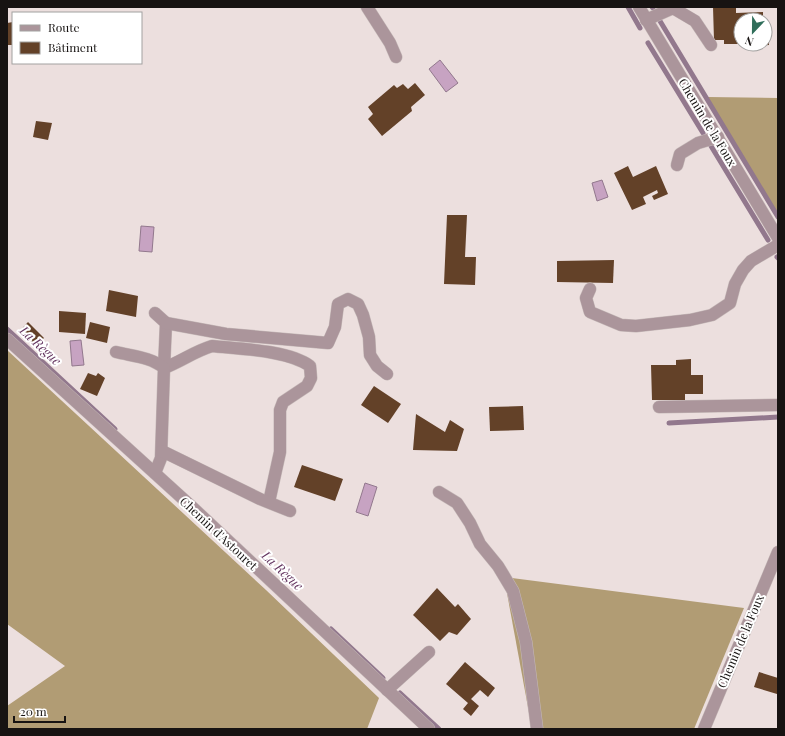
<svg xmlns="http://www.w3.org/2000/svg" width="785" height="736" viewBox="0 0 785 736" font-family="'Playfair Display',serif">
<rect width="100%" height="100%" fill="#ecdfde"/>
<g fill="#b19c74">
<polygon points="708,97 778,98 778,219 706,99"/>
<polygon points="7,350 266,590 379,698 367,729 7,729 7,706 65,666 7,624"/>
<polygon points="504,577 744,608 694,729 532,729"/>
</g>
<g fill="#c7a3c2" stroke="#92788d">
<polygon points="440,60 458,83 446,92 429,69"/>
<polygon points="602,180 608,197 597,201 592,183"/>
<polygon points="141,226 154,227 152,252 139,251"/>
<polygon points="81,340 84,365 72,366 70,341"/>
<polygon points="365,483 377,487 368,516 356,512"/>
</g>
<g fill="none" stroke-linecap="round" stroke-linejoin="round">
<g stroke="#92788d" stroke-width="5">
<polyline points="628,7 640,28"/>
<polyline points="652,7 653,8"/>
<polyline points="660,21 778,217"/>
<polyline points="648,43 703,133"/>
<polyline points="711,146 768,240"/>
<polyline points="777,257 778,258"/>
<polyline points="7,329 115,429"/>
<polyline points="669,423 778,417"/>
<polyline points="331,629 383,678"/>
<polyline points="400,693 439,729"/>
</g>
</g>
<g fill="#634128">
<polygon points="713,7 736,7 736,13 763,12 763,20 741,20 741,44 724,44 724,40 714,40"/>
<polygon points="13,22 13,45 8,45 7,23"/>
<polygon points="765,27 769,28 769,45 754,46 754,44 765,44"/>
<polygon points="415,83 425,95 411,107 412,111 382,136 368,119 373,114 368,107 394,85 397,88 403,84 408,89"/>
<polygon points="36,121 52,123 48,140 33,137"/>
<polygon points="628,166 633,177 656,166 668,194 654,200 652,196 658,193 657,190 643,197 646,204 632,210 614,173"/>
<polygon points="447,215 467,215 465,257 476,257 475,285 444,284"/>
<polygon points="614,260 613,283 557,282 557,261"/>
<polygon points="109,290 138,296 136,317 106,311"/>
<polygon points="59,311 86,313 85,334 59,332"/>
<polygon points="28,322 44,338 35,346 19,332"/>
<polygon points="90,322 110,327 107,343 86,338"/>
<polygon points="691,359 691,375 703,375 703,394 685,394 685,400 652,400 651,365 676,365 676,360"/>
<polygon points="88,373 96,376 98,373 105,378 97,396 80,389"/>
<polygon points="374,386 401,404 388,423 361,405"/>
<polygon points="523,406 524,430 490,431 489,407"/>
<polygon points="416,414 445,432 450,420 464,429 457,451 413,450"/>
<polygon points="302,465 343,479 335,501 294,487"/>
<polygon points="437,588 455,607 458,604 471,619 457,635 449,632 440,641 413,615"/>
<polygon points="465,662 495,688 488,697 480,690 471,699 479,706 471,716 463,709 468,703 446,684"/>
<polygon points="759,672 778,678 777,694 754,687"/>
</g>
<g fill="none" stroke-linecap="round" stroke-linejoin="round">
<g stroke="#c6bab9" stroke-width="13">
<g id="minor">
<polyline points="367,7 390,43 396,57"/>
<polyline points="639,7 778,238"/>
<polyline points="646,20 673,8 695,21 711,45"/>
<polyline points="677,165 680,154 698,143 718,137"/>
<polyline points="590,289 586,298 590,312 621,325 636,326 690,320 712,315 730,303 735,284 743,270 751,261 778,245"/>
<path d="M 155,313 L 166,323 L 164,368 C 180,362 195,351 212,346 C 239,349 288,350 310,366 L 311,378 L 307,386 L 283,402 L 280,410 L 280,452 L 269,502"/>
<polyline points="166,323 226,334 328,343 335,327 338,304 348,299 358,304 363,315 369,337 370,355 377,366 387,374"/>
<polyline points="7,339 192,507 429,729"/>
<path d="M 116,352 C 132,356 151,357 164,368 L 161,458 L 155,473"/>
<polyline points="659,407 778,405"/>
<polyline points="162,451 260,499 290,511"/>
<polyline points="439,492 457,503 470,523 480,544 498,566 513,591 526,642 537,729"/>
<polyline points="387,690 429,652"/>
<polyline points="704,729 778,552"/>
</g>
</g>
<use href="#minor" stroke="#ab959b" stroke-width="12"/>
</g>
<g text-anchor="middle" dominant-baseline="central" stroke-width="4" stroke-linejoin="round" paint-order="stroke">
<g font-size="12" fill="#171312" stroke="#fff">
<text transform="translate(708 122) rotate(59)">Chemin de la Foux</text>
<text transform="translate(219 533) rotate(43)">Chemin d'Astouret</text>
<text transform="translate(740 641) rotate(-67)">Chemin de la Foux</text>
</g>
<g font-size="13" font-style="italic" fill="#653661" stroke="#fff">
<text transform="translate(41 345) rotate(43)">La Règue</text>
<text transform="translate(283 570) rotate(43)">La Règue</text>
</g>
</g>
<rect width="785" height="736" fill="none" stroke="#171312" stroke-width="16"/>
<rect x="12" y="12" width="130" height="52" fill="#ffffff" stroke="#a2a1a0"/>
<rect x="20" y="25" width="20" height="6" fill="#ab959b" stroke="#a2a1a0"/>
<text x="48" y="32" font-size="12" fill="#171312">Route</text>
<rect x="20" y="42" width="20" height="12" fill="#634128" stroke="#a2a1a0"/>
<text x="48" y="52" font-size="12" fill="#171312">Bâtiment</text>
<g transform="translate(753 32) rotate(202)"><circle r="19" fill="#ffffff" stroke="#a2a1a0"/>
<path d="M0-3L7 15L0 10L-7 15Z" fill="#306e5a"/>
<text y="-6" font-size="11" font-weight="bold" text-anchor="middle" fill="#171312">N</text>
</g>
<path d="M14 716v6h51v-6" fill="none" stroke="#171312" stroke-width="2"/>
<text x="20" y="716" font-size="12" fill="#171312" stroke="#ffffff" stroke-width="3" paint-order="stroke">20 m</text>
</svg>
